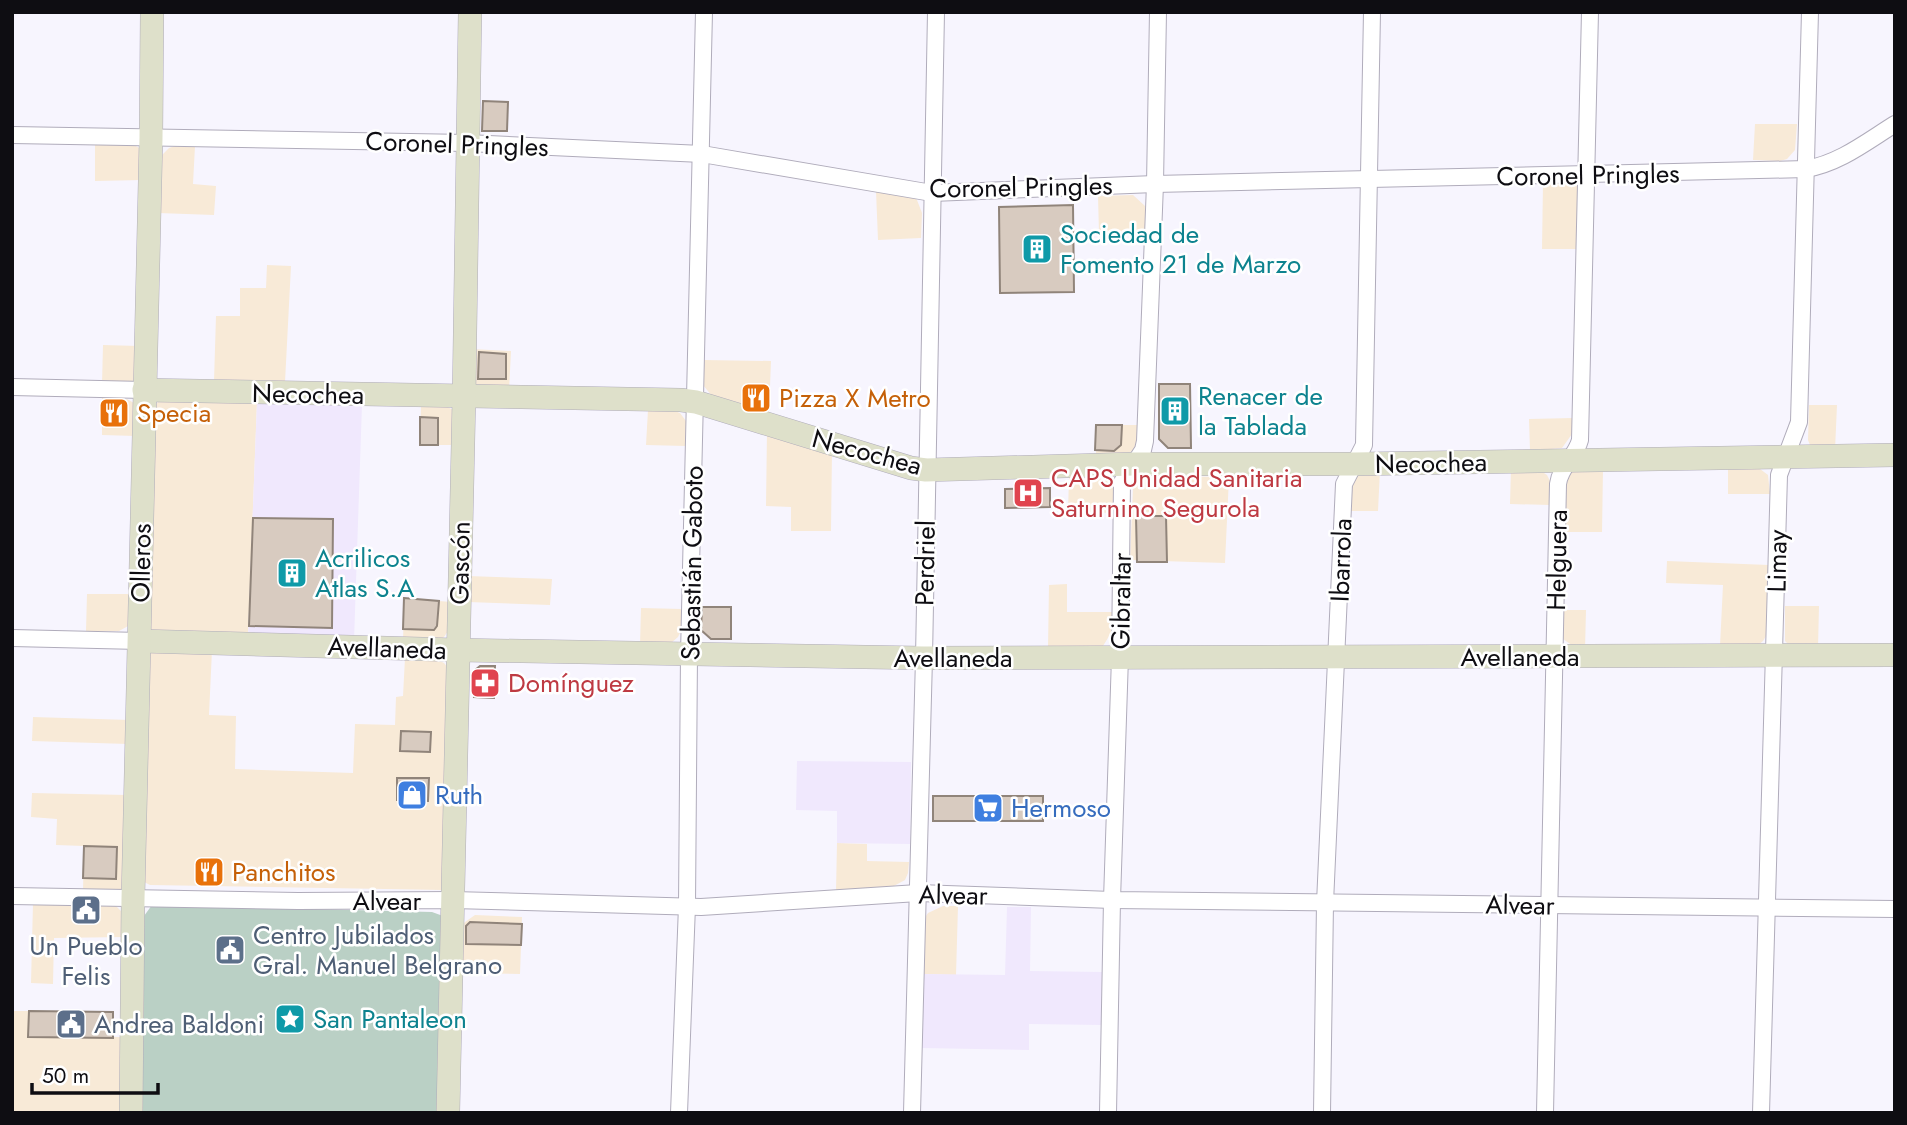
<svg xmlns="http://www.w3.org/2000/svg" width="1907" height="1125" viewBox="0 0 1907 1125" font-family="Jost,sans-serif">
<rect width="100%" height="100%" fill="#f7f5fe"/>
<g fill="#f8ead7">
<polygon points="1755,124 1797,124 1795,150 1787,159 1780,161 1753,160"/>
<polygon points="95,144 131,144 138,147 142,152 142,180 95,181"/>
<polygon points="175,146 195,146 193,184 216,186 214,215 158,213 159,158 169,148"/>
<polygon points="1543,183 1575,183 1579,186 1580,249 1542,249"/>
<polygon points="876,191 914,197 917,200 922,213 921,238 878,240"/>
<polygon points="1133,195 1145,206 1146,233 1099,233 1098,196"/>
<polygon points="267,265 291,266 285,382 214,381 216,316 240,316 240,288 266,288"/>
<polygon points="103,345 139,346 137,374 133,381 125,385 102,384"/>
<polygon points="471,349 511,351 509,391 472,386"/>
<polygon points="703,360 771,361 769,412 720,402 712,396 703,385"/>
<polygon points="102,398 127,399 134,403 136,436 102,435"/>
<polygon points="159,401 257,402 248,637 158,635 148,629 156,404"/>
<polygon points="421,405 448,407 453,410 455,445 420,445"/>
<polygon points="1809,405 1837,405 1835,450 1814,448 1810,445 1808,440"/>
<polygon points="648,410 675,411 680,413 686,421 686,446 646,445"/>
<polygon points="1573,418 1572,434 1562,448 1530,451 1529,419"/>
<polygon points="1096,425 1140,425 1135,449 1127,454 1096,454"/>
<polygon points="767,431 832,451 831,531 791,531 791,507 766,506"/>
<polygon points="1511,468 1541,471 1547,475 1550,481 1550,505 1510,504"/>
<polygon points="1603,468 1602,532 1563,532 1564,480 1574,469"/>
<polygon points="1728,468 1760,469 1768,475 1770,494 1728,494"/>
<polygon points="1380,470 1378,511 1348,511 1353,482 1361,472"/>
<polygon points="1145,476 1229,477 1225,563 1130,560 1133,488 1136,482"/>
<polygon points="1069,478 1109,479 1114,483 1116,487 1115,513 1068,512"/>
<polygon points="1667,561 1769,565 1766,636 1763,641 1757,646 1720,646 1723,585 1666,583"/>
<polygon points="468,576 552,579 550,605 468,602"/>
<polygon points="1067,584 1067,612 1112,612 1111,633 1103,646 1048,648 1049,585"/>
<polygon points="87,594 133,594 130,625 119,631 86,631"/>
<polygon points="404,598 451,602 448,631 444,637 438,642 403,643"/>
<polygon points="1785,606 1819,606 1818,648 1789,645 1785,641"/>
<polygon points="641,608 682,609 682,629 678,637 671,643 640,645"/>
<polygon points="1562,610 1586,610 1585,650 1579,650 1563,639"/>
<polygon points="212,650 209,715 236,716 235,769 353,773 355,724 395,725 396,697 403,696 405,658 436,659 444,663 449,669 443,890 150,885 142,881 149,651"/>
<polygon points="33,717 130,720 128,744 32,741"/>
<polygon points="32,793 127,795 126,884 122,889 115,891 83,891 84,846 56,845 57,819 31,817"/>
<polygon points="837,843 867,844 867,861 909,862 908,873 905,880 890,888 836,891"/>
<polygon points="33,903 116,906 126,916 125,937 54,938 53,984 31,983"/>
<polygon points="943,906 958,906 956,975 923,974 924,919 928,913"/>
<polygon points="475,915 522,917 520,974 458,973 460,928 465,922"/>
<polygon points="12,1011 29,1011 28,1036 123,1037 123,1113 12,1113"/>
</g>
<g fill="#f0e8fd">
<polygon points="257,402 362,404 354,641 248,637"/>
<polygon points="797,761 911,762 910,844 837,843 837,811 796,810"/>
<polygon points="1007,907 1031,907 1030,971 1102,972 1101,1025 1029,1024 1029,1050 922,1048 923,974 1005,975"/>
</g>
<polygon fill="#bad0c5" points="152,905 432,912 443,916 439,1113 142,1113 144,916"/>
<g fill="#d8cbc0" stroke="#90847a" stroke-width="2">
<polygon points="483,101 508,102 507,131 482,131"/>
<polygon points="1073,205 1074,292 1000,293 999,207"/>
<polygon points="479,352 506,354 506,379 478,379"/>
<polygon points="1159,384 1190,384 1191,448 1168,448 1159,439"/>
<polygon points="420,417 438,418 438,445 420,445"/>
<polygon points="1096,425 1122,425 1121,445 1114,451 1095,450"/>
<polygon points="1050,488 1050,507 1005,508 1005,489"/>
<polygon points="1136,516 1166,516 1167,562 1137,562"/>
<polygon points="253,518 333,519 332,628 249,626"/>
<polygon points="404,598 439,601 437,626 434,630 403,629"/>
<polygon points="702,607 731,607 731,639 711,639 701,630"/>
<polygon points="480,666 495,666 494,698 474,697 475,670"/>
<polygon points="401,731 431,732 430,752 400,751"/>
<polygon points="397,778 429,778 428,801 397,800"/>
<rect x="933" y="796" width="110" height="25"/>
<polygon points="84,846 117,847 116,879 83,878"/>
<polygon points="470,922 522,924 521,945 466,944 466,926"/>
<polygon points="29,1011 113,1012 113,1038 28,1037"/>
</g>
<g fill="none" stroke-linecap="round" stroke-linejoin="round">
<g stroke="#b0acbb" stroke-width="18">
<g id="street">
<path d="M 12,135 L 467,143 L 702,154 L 932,193 L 1155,184 L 1806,169 C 1840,163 1866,142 1895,124"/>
<polyline points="12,387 144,390"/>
<polyline points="12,638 140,641"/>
<polyline points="12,896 298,901 453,900 701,907 918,893 1112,900 1895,909"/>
<polyline points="679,1113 687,906 689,654 704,12"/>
<polyline points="912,1113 924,658 936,12"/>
<polyline points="1108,1113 1112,900 1120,657 1122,482 1143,450 1145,441 1155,184 1158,12"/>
<polyline points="1322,1113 1325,903 1344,484 1364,445 1372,12"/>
<path d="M 1545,1113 L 1558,484 C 1560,467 1576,456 1580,440 L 1590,12"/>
<polyline points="1761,1113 1779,475 1799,422 1810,12"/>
</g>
</g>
<g stroke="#b0acbb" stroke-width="24">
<g id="secondary">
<polyline points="144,390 681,400 696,402 911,468 926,470 1133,464 1354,464 1895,455"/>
<polyline points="140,641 458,650 924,658 1895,655"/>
<polyline points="131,1113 133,899 151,138 152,12"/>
<polyline points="448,1113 464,398 470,12"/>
</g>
</g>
<use href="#street" stroke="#fff" stroke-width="16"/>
<use href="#secondary" stroke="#dee0ca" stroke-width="23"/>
</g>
<defs>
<g id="building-square" transform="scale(1.575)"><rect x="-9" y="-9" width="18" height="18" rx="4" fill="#0f9aa8" stroke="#fff"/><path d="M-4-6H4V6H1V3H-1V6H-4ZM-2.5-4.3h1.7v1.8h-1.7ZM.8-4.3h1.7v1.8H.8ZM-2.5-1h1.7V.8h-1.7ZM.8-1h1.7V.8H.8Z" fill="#fff"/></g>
<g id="restaurant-square" transform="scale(1.575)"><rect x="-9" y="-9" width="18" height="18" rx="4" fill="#e8710a" stroke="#fff"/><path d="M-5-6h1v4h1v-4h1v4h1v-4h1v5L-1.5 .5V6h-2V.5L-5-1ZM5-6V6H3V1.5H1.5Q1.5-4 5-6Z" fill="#fff"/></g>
<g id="hospital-square" transform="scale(1.575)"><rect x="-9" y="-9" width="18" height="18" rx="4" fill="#e0444e" stroke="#fff"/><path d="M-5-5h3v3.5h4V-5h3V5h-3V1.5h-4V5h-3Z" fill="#fff"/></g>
<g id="pharmacy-square" transform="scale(1.575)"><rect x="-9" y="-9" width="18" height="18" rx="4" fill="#e0444e" stroke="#fff"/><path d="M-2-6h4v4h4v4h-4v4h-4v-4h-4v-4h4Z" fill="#fff"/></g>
<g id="shop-square" transform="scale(1.575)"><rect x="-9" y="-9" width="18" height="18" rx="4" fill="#3f7fe0" stroke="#fff"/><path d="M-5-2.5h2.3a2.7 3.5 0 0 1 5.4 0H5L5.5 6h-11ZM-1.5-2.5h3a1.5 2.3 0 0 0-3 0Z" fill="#fff"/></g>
<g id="supermarket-square" transform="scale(1.575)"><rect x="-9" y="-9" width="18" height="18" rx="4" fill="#3f7fe0" stroke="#fff"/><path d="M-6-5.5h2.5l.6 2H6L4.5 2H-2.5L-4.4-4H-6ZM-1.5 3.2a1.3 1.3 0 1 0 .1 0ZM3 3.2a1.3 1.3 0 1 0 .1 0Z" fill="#fff"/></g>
<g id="civic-square" transform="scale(1.575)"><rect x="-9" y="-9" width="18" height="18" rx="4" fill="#5c6f8a" stroke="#fff"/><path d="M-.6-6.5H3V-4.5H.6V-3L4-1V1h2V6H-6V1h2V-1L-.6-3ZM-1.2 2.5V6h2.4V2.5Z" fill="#fff"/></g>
<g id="sight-square" transform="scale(1.575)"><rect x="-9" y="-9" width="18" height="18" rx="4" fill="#0f9aa8" stroke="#fff"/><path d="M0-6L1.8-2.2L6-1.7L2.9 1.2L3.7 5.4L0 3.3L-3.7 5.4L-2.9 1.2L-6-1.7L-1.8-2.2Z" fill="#fff"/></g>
</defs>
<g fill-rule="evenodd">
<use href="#building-square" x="1037" y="249"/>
<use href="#restaurant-square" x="756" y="398"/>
<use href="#building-square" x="1175" y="411"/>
<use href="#restaurant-square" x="114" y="413"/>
<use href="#hospital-square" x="1028" y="493"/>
<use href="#building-square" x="292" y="573"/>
<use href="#pharmacy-square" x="485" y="683"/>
<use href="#shop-square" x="412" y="795"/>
<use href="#supermarket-square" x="988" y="808"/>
<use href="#restaurant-square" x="209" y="872"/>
<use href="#civic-square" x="86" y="910"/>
<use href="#civic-square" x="230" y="950"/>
<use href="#sight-square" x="290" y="1019"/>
<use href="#civic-square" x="71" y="1024"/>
</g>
<g text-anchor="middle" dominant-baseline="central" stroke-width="5" stroke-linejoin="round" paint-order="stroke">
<g font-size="26" fill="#0e0d12" stroke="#fff">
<text transform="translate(457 144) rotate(2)">Coronel Pringles</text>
<text transform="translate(1588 175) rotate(-1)">Coronel Pringles</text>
<text transform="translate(1021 187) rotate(-1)">Coronel Pringles</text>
<text transform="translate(308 394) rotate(1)">Necochea</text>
<text transform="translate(867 452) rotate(15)">Necochea</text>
<text transform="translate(1431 463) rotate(-1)">Necochea</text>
<text transform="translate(1341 560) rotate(-88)">Ibarrola</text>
<text transform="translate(1557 560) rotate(-89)">Helguera</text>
<text transform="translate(1777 561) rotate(-89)">Limay</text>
<text transform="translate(141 563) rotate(-89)">Olleros</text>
<text transform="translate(460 563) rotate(-89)">Gascón</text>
<text transform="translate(692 563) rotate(-89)">Sebastián Gaboto</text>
<text transform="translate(925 563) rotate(-89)">Perdriel</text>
<text transform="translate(1121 601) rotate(-89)">Gibraltar</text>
<text transform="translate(387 648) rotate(2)">Avellaneda</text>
<text x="1520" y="657">Avellaneda</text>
<text x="953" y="658">Avellaneda</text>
<text transform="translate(953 895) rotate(1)">Alvear</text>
<text x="387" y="901">Alvear</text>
<text transform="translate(1520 905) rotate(1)">Alvear</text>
</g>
<g font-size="26" fill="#0d838f" stroke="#fff" text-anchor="start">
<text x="1060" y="234">Sociedad de<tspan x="1060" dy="30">Fomento 21 de Marzo</tspan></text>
<text x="1198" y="396">Renacer de<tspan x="1198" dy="30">la Tablada</tspan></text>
<text x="315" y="558">Acrilicos<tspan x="315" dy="30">Atlas S.A</tspan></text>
<text x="313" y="1019">San Pantaleon</text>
</g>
<g font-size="26" fill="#c56008" stroke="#fff" text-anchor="start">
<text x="779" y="398">Pizza X Metro</text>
<text x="137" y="413">Specia</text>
<text x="232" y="872">Panchitos</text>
</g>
<g font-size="26" fill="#be3a42" stroke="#fff" text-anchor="start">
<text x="1051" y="478">CAPS Unidad Sanitaria<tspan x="1051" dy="30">Saturnino Segurola</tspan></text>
<text x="508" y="683">Domínguez</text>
</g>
<g font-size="26" fill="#366cbe" stroke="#fff" text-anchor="start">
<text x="435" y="795">Ruth</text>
<text x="1011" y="808">Hermoso</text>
</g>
<g font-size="26" fill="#4e5e75" stroke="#fff" text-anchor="start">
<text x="253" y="935">Centro Jubilados<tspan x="253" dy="30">Gral. Manuel Belgrano</tspan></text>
<text x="86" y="946" text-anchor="middle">Un Pueblo<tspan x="86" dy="30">Felis</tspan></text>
<text x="94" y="1024">Andrea Baldoni</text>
</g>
</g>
<rect width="1907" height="1125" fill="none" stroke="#0e0d12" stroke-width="28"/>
<path d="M32 1083v10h126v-10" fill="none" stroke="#0e0d12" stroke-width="3.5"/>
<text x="42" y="1083" font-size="21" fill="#0e0d12" stroke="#ffffff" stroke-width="5" paint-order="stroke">50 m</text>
</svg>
